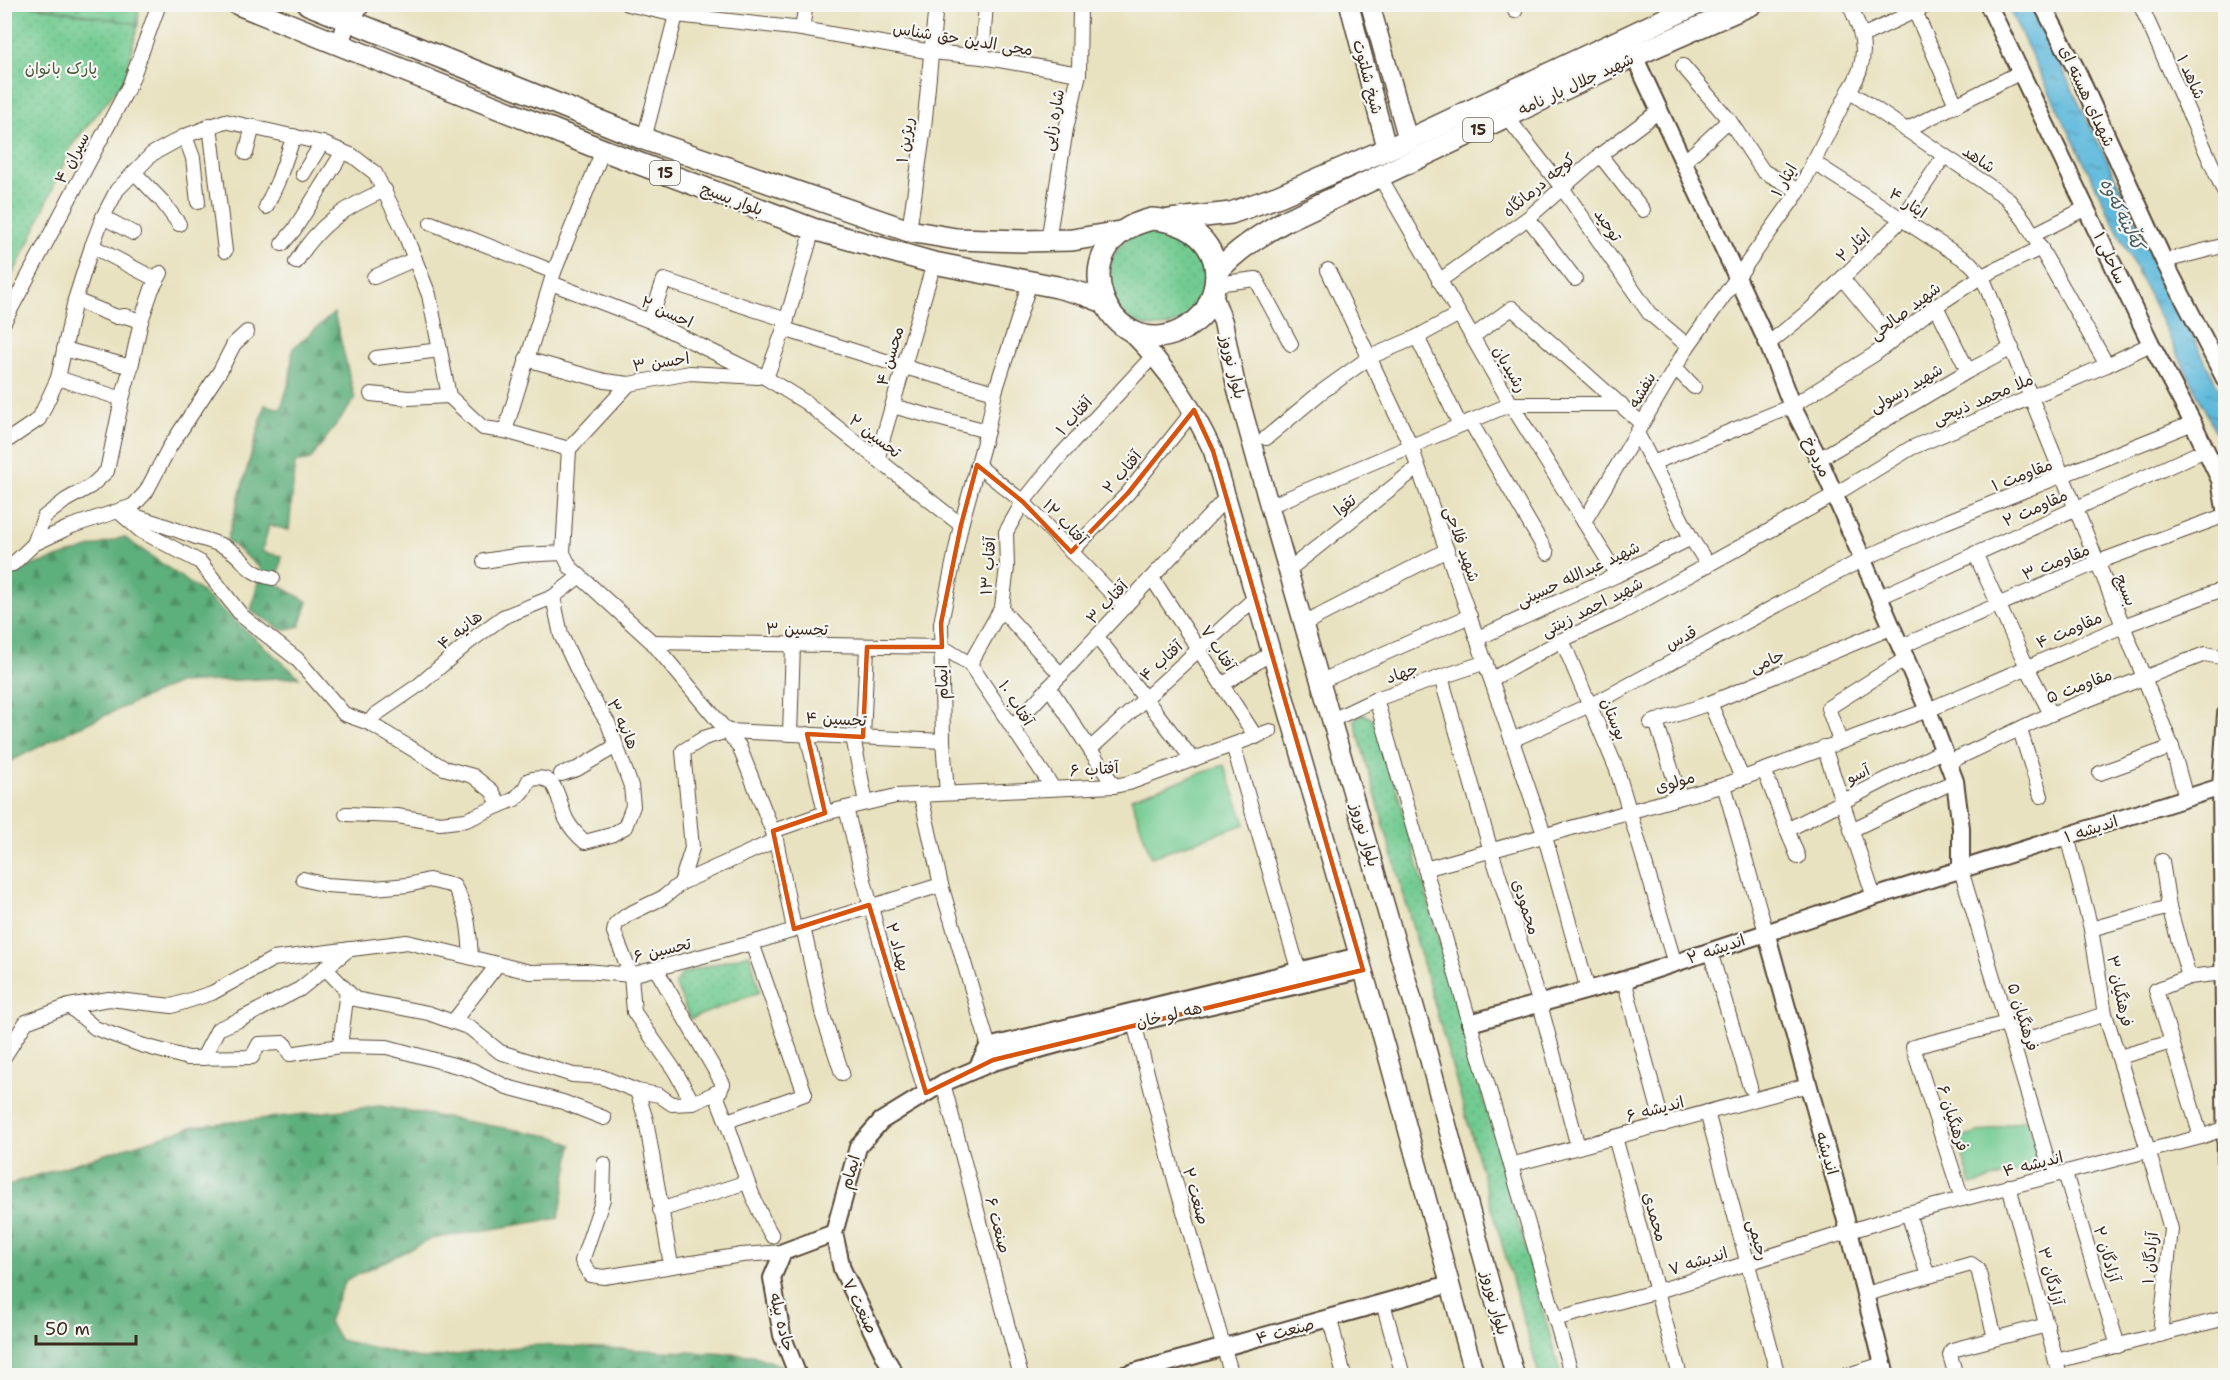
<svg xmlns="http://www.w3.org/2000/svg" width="2230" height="1380" viewBox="0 0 2230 1380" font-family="'Shantell Sans','Playpen Sans Arabic',sans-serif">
<defs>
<pattern id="grass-dots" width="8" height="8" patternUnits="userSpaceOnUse" patternTransform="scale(1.5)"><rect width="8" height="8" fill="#72cb91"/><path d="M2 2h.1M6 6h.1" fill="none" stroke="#64ae7d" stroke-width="1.8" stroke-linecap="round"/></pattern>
<pattern id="forest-firs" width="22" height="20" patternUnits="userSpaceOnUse" patternTransform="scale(1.5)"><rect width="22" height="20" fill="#5daf7b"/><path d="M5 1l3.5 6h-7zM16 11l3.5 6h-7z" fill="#4e8f64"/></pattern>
<pattern id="cemetery-stones" width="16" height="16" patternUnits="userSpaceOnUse" patternTransform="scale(1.5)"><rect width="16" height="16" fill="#72cb91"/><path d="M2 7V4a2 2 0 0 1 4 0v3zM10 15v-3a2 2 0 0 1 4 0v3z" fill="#64ae7d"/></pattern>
<pattern id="water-ripples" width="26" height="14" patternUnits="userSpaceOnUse" patternTransform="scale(1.5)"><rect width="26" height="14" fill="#5eb9dc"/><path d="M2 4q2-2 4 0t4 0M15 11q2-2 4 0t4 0" fill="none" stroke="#4f97b2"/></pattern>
</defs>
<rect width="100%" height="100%" fill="#f6f6f2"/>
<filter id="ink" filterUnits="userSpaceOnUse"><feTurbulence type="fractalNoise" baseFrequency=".0167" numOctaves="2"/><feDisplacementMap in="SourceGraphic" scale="12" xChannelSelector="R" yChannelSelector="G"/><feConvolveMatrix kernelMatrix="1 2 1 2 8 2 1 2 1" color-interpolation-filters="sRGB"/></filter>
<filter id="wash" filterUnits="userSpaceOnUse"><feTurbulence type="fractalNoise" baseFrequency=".008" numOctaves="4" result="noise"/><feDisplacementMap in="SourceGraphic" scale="24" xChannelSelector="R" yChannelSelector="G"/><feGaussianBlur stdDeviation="1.35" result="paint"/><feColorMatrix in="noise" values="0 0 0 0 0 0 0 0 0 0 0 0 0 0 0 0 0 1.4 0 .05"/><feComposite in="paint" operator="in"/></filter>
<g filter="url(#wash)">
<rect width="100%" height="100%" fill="#e9e2c0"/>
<g fill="url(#grass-dots)" stroke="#567a58" stroke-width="1.5">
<polygon points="5,5 25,5 138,24 125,79 72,145 27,247 5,288"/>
<circle cx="1157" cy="278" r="49"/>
<polygon points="1364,714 1378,723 1561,1375 1539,1375 1354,719"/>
<polygon points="750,954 760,992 690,1019 675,984 683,973"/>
</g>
<g fill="url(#forest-firs)" stroke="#4c6c4c" stroke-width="1.5">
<polygon points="334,313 355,399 310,460 295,463 289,530 269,525 262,552 282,556 277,584 308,602 300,626 283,630 251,611 261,569 227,540 265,405 281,409 290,379 293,348"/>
<polygon points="124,537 198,589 299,677 178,683 74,729 5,764 5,574"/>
<polygon points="380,1106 556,1137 572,1145 559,1218 431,1239 346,1280 328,1321 340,1340 424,1359 534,1345 753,1355 781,1366 785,1375 5,1375 5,1189 16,1182 195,1126"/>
</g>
<polygon fill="url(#cemetery-stones)" stroke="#567a58" stroke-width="1.5" points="30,5 139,5 138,24"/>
<g fill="#72cb91" stroke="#567a58" stroke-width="1.5">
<polygon points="1224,765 1245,824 1151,857 1131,798"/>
<polygon points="2027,1119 2040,1165 1971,1185 1958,1139"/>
</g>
<polygon fill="url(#water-ripples)" stroke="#4c727d" stroke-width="1.5" points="2007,5 2031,5 2225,402 2225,451"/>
</g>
<g filter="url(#ink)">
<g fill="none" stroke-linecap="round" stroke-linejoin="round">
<g stroke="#554636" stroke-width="16">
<g id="minor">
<polyline points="628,4 676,15 802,29 932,52 982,57 1079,74"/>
<polyline points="1513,4 1515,11"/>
<path d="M 1849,4 C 1865,36 1870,61 1849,91 L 2007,198 L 2025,221 L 2107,365"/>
<polyline points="2140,4 2226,196"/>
<polyline points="1915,11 1956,105"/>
<polyline points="802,29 806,4"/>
<polyline points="1862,36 1930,4"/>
<polyline points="982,57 986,4"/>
<polyline points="1683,66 1729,120 1763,171 1799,191"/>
<polyline points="1507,117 1563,189 1649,313 1688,346"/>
<polyline points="210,125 225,251"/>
<polyline points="1906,130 2021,72"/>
<polyline points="185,136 193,158 198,202"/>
<polyline points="644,139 676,15"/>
<polyline points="246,153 253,126"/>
<polyline points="1600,155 1643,210"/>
<polyline points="1813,162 1970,263 1982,276 2172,747 2186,798"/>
<polyline points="1683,163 1729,120"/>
<polyline points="134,172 162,201 179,224"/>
<polyline points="303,174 322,143"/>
<polyline points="1380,177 1511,404 1617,575"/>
<polyline points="266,207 278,181 294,136"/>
<polyline points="103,217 133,233"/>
<polyline points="1528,218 1575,279"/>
<polyline points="431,223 554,272"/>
<polyline points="909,231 924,128 936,4"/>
<polyline points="2033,235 2086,208"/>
<polyline points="1048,241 1066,129 1079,74 1080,4"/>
<polyline points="282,244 294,230 343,152"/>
<polyline points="92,246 157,280"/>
<polyline points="2164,261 2226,245"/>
<path d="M 296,262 C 319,224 345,207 385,190"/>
<polyline points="1328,270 1411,446 1545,837 1588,990"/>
<polyline points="374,277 415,259"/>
<polyline points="1842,278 1893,340"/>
<polyline points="1439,281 1528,218 1600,155 1659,111"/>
<polyline points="551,283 650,321 766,378 805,402 961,525"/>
<polyline points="1216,284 1256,279 1291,344"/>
<polyline points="75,300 117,317 125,316 141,321"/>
<polyline points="1936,306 1968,371"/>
<polyline points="650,321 664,280 787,320"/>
<polyline points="4,322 130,84 159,4"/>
<polyline points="784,329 904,367 995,392"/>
<polyline points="1417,337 1460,425"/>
<polyline points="1472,337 1512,308 1642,424"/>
<polyline points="1768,344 1810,310 1902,219 1944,156"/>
<polyline points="64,349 131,367"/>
<polyline points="376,358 440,350"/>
<polyline points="526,359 605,381 629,384 690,373 758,377"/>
<polyline points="1675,367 1694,387"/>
<polyline points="58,378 122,399"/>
<polyline points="766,378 784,329 813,229"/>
<polyline points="629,384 569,449 563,553 570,567 652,642 739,746 776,840 794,929"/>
<polyline points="371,394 408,398 449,396"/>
<polyline points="892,406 987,431"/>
<polyline points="1470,421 1547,553"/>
<polyline points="505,431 554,272 603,150"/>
<polyline points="1637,433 1691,538 1708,565"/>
<polyline points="1266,438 1320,393 1370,357 1417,337 1459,314"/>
<polyline points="4,442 4,460"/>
<polyline points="5,442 39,419 58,378 75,300 92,246 103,217 117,190 152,154 185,136 225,121 322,143 353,156 375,173 403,229 429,295 449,396 483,428 505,431 569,449"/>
<polyline points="878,459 880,448 934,263"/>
<polyline points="1819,459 1968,371 2012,348"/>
<polyline points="1653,463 1792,406 1875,354 1936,306 1982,276 2041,248"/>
<polyline points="977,465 1023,502 1125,607"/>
<polyline points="1274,504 1511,404 1621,404"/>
<polyline points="119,512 141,531 200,562 242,616 297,659 344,714 369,723 444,768 473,776 492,791 500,805"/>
<path d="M 124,513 C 149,520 172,528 196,537 C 206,540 218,543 227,548 C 249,561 244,573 273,578"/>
<polyline points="1584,522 1688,346 1799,191 1849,91"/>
<polyline points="34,544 44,517 66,500 91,486 107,471 122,399 131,367 141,321 152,289 161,273"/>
<polyline points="1071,552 1128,493 1194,410"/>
<polyline points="1975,553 2027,667 2051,714"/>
<polyline points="484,561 521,555 563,553"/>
<polyline points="4,566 13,564 34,544 72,526 133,506 146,492 169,448 220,371 234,344 247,332"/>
<polyline points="1292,567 1418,467"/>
<polyline points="1152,578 1256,737"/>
<polyline points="1880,597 2205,450"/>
<polyline points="1001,609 1061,675"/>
<polyline points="1311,620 1447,550"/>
<polyline points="1097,637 1193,760"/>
<polyline points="1478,638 1617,575 1691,538"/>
<polyline points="1562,640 1617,770 1675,964"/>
<polyline points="652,642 942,647 970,664 1053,788"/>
<polyline points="1902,646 2098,562 2226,515"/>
<polyline points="970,664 1002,607 1007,567 1006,532 1023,502 1060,456 1154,355"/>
<polyline points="1441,677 1491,851 1540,1004 1578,1147"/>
<polyline points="1328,678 1470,616"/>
<polyline points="1492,679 1562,640 1617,615 1834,495 1911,448 2107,365 2151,344"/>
<polyline points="1222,685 1271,653"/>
<polyline points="1049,687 1114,786"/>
<polyline points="1376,699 1572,1376"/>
<polyline points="1710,703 1742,778"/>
<polyline points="1332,720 1376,699 1486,662"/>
<polyline points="1656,721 1680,797"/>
<polyline points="369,723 375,715 419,685 469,642 503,617 553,597 580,576"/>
<polyline points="1651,723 1710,703 1893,627"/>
<polyline points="1012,727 1226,498"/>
<polyline points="2020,730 2041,796"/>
<polyline points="790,734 793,645"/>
<polyline points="807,734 825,813"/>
<polyline points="853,737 866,803"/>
<polyline points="863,737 867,647"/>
<polyline points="1512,740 1603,699 1863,559 1943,523 2193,423"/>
<polyline points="1840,741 1828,708 1907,658"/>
<polyline points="1233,745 1301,979"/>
<polyline points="1824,747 1874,897"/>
<polyline points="1090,749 1255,598"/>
<polyline points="1949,762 2051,714 2205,654 2226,658"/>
<polyline points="1764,770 1798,857"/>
<polyline points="2100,773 2172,747"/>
<polyline points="561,774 577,769 616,746"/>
<polyline points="1724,785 1766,932"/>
<polyline points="947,793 943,741 941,623 961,525 987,431 995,392 1030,282"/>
<polyline points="921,796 941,885 991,1054"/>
<path d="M 846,808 C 869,904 895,999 926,1093"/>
<path d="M 346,814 L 397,816 L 440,823 L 466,820 L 515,799 L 525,788 L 529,780 C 559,771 557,800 566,819 C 571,829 577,835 585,842 L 611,835 L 625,827 L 633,806 L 631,786 L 608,723 L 586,688 L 561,635 L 553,597"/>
<polyline points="1787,830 1944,750"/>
<polyline points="1851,830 1955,781"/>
<polyline points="773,831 825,813 896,796 1114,786 1129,783 1270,731"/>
<polyline points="2067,836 2091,929 2105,1014 2148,1150 2171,1229 2160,1335"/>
<polyline points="2162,861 2169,907 2189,977"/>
<polyline points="1425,869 1724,785 1928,710 2123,626 2226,588"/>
<polyline points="1961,870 2052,1175"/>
<path d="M 303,879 L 326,885 L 374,888 L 408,885 L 429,880 L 454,886 C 469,912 469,929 471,957"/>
<polyline points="681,883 692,848 683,751 704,738 727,731 943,741"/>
<polyline points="803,927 823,1016 842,1073"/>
<polyline points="2091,929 2169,907"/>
<polyline points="1710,951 1750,1087"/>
<polyline points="325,968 355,999 428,1013 470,1028 500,1052 573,1075 602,1077 637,1091 659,1095 672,1104 693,1103 720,1091 723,1084 656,969"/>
<polyline points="1624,980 1663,1125"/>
<polyline points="69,1006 109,999 172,1006 212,993 273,959 407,942 530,972 586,971 631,975 752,943 941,885"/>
<polyline points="453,1022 498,964"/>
<polyline points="1134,1023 1176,1184 1232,1376"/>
<polyline points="2014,1044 2105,1014"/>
<polyline points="340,1046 347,991"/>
<polyline points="4,1057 26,1022 69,1006 95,1028 141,1045 188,1058 252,1057 259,1044 284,1043 290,1054 340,1046 387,1047 472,1070 507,1087 563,1102 604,1118"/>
<polyline points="2119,1057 2172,1042"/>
<polyline points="203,1058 218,1029 239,1020 300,989 349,949"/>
<polyline points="943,1083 1021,1376"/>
<polyline points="637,1091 646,1120 671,1265"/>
<path d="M 715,1093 C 736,1140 746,1192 772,1236"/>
<polyline points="693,1103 675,1071 634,1012 631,975 614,932 616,924 627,915 664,897 681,883 776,840"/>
<polyline points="1707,1112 1778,1376"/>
<polyline points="727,1121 805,1094 752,943"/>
<polyline points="1615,1137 1680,1376"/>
<polyline points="2201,1137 2156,990 2189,977 2223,973"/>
<polyline points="604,1164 603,1199 582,1261 590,1275 604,1277 742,1255 783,1252"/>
<polyline points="1511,1165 1808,1085"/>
<polyline points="2065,1173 2118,1346"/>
<polyline points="2009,1186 2060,1376"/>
<polyline points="1962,1199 1913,1047 2007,1023"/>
<polyline points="660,1210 747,1182"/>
<polyline points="1908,1213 1928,1276"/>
<polyline points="1866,1294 1971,1264 1978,1269 1995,1338"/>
<polyline points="1383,1303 1402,1372"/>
<polyline points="1330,1319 1344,1376"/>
<polyline points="1555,1319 1658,1291 1908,1213 2201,1137 2225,1128"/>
<polyline points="2056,1361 2226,1318"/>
<polyline points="1845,1376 1883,1364"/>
<polyline points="1956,1376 1950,1355 1952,1350 2047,1325"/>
</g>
</g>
<g stroke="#554636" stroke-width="20">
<g id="tertiary">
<polyline points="1988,4 2151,344 2193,423 2220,480 2226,514"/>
<polyline points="2042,4 2075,67 2164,261 2226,381"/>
<polyline points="1634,56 1768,344 1792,406 1819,459 1928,710 1955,781 1961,828 1961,870"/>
<polyline points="2226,714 2221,787 2226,1163"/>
<polyline points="1766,932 1849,1231 1886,1376"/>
<polyline points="1470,1023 1624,980 1874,897 2221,787"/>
<polyline points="977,1068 988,1047 1359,956"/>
<polyline points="798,1376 782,1335 772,1278 783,1252 834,1233"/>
<polyline points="896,1376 885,1357 842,1269 834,1233 858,1147 881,1121 943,1083 993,1062 1134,1023 1363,970"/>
<polyline points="1121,1376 1450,1284"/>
</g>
</g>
<g stroke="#554636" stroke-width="21">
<g id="secondary">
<polyline points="1349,4 1387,149"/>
<polyline points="1370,4 1408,140"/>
<polyline points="339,45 347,20 359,7 358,4"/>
<polyline points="1213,295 1223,322 1236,386 1269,505 1423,1036 1515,1376"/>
<path d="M 1132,333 C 1170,371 1190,403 1213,451 L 1385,1046 L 1475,1376"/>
</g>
</g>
<g stroke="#554636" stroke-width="24">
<g id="primary">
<polyline points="238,4 603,150 813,229 934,263 1057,287 1083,294 1104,302"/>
<polyline points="308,4 644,139 909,231 956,239 1022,241 1072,240 1120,232"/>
<path d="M 1152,219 C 1203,222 1231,260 1207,308 C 1201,319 1190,326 1180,331 C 1108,365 1055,242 1152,219 Z"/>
<polyline points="1170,220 1231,213 1279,196 1408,140 1697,4"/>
<path d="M 1216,273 C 1236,250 1259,236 1285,221 L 1634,56 L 1752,4"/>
</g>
</g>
<use href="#minor" stroke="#fff" stroke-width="14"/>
<use href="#tertiary" stroke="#fff" stroke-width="16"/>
<use href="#secondary" stroke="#fff" stroke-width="18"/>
<use href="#primary" stroke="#fff" stroke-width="21"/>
</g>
</g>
<path fill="none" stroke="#d7540e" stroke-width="4.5" stroke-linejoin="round" d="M 1194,410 L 1213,451 L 1363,970 L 993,1060 L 926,1093 L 869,905 L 794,929 L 773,831 L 825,813 L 807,734 L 863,737 L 867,647 L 942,647 L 941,623 L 961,525 L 977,465 L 1023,502 L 1071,552 L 1128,493 Z"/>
<g text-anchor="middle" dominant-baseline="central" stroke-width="4.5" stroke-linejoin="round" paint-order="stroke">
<g fill="#f6f6f2" stroke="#73675e" stroke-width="1.5">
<rect x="1463" y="118" width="30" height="24" rx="4.5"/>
<rect x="650" y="161" width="30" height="24" rx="4.5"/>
</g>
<g font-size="15" font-weight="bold" fill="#3b2a1e">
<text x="1478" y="130">15</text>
<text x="665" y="173">15</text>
</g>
<g font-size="16" fill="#3b2a1e" stroke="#f6f6f2">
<text transform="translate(963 39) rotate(9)">محی الدین حق شناس</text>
<text transform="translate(1368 77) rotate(75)">شیخ شلتوت</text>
<text transform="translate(2191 77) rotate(66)">شاهد ۱</text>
<text transform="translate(1576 84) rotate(-25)">شهید جلال بار نامه</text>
<text transform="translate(2087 96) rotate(65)">شهدای هسته ای</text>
<text transform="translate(1053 120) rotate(-79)">شاره زایی</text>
<text transform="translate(905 140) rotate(-82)">ریژین ۱</text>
<text transform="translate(72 158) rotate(-62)">سیران ۴</text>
<text transform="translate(1979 159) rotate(34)">شاهد</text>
<text transform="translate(1784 180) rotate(-60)">ایثار ۱</text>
<text transform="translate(1539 185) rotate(-40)">کوچه درمانگاه</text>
<text transform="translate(732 199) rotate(21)">بلوار بسیج</text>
<text transform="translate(1908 203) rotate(33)">ایثار ۴</text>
<text transform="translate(1608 225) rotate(56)">توحید</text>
<text transform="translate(1853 245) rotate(-44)">ایثار ۲</text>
<text transform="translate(2110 258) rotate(65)">ساحلی ۱</text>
<text transform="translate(1905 311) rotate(-37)">شهید صالحی</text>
<text transform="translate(667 312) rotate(24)">احسن ۲</text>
<text transform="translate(890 356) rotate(-74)">محسن ۴</text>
<text transform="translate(661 362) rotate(-8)">احسن ۳</text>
<text transform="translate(1233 367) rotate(77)">بلوار نوروز</text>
<text transform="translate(1510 369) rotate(60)">رشیدیان</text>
<text transform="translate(1906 388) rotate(-30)">شهید رسولی</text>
<text transform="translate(1642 390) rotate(-60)">بنفشه</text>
<text transform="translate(1983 399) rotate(-23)">ملا محمد ذبیحی</text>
<text transform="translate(1074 416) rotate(-48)">آفتاب ۱</text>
<text transform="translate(875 436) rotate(37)">تحسین ۲</text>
<text transform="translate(1817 457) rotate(65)">مردوخ</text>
<text transform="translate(1122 472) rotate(-50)">آفتاب ۲</text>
<text transform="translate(2022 475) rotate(-21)">مقاومت ۱</text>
<text transform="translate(1345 505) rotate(-39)">تقوا</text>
<text transform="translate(2035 508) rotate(-24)">مقاومت ۲</text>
<text transform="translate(1065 522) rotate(46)">آفتاب ۱۲</text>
<text transform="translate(1462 544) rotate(71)">شهید فلاحی</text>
<text transform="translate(2056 562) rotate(-22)">مقاومت ۳</text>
<text transform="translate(988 566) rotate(-86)">آفتاب ۱۳</text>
<text transform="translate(1578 574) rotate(-25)">شهید عبدالله حسینی</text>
<text transform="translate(2126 590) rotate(69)">بسیج</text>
<text transform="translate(1107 602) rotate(-47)">آفتاب ۳</text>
<text transform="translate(1592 607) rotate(-27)">شهید احمد زینتی</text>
<text transform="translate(797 629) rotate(1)">تحسین ۳</text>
<text transform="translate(460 630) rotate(-39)">هانیه ۴</text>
<text transform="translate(2069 630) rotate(-23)">مقاومت ۴</text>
<text transform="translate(1681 638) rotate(-28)">قدس</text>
<text transform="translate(1218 648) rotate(57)">آفتاب ۷</text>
<text transform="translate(1161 661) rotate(-42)">آفتاب ۴</text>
<text transform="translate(1767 661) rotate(-23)">جامی</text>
<text transform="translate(1402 673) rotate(-19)">جهاد</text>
<text transform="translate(942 682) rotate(-91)">ایمام</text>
<text transform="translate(2079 686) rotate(-21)">مقاومت ۵</text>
<text transform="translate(1016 703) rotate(57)">آفتاب ۱۰</text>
<text transform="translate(836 719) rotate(3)">تحسین ۴</text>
<text transform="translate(1614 719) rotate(68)">بوستان</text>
<text transform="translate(623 724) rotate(65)">هانیه ۳</text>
<text transform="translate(1094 769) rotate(-4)">آفتاب ۶</text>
<text transform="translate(1858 774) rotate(-26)">آسو</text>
<text transform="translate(1675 782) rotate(-16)">مولوی</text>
<text transform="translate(2091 829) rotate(-18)">اندیشه ۱</text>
<text transform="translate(1365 835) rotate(74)">بلوار نوروز</text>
<text transform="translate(1526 907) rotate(72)">محمودی</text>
<text transform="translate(898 947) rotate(74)">بهداد ۲</text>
<text transform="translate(1716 949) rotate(-19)">اندیشه ۲</text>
<text transform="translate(662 950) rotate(-14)">تحسین ۶</text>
<text transform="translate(2120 991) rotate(78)">فرهنگیان ۳</text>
<text transform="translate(1169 1015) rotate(-13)">هه لو خان</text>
<text transform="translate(2023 1017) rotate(73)">فرهنگیان ۵</text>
<text transform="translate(1655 1109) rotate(-15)">اندیشه ۶</text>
<text transform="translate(1953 1118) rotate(72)">فرهنگیان ۶</text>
<text transform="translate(1827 1153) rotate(74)">اندیشه</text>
<text transform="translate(2033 1164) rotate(-14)">اندیشه ۴</text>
<text transform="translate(850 1172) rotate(-74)">ایمام</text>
<text transform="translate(1196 1196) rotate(74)">صنعت ۲</text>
<text transform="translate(1655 1217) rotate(74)">محمدی</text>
<text transform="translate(998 1225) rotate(75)">صنعت ۶</text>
<text transform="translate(1758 1240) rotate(75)">رحیمی</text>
<text transform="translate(2107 1254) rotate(73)">آزادگان ۲</text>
<text transform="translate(2150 1258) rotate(-85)">آزادگان ۱</text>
<text transform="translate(1698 1261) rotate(-17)">اندیشه ۷</text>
<text transform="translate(2051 1276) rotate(75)">آزادگان ۳</text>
<text transform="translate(1495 1303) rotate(75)">بلوار نوروز</text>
<text transform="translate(860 1306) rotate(64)">صنعت ۷</text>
<text transform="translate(782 1322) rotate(76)">جاده بیله</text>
<text transform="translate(1285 1331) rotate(-15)">صنعت ۴</text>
</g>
<g font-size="16" fill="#4c5a40" stroke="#f6f6f2">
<text x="61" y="68">پارک بانوان</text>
</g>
<g font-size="18" font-style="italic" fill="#475c60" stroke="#f6f6f2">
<text transform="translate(2122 214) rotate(64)">کەڵینەکەوە</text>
</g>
</g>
<rect width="2230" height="1380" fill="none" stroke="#f6f6f2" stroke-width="24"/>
<path d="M36 1335v9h100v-9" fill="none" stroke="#3b2a1e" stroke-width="3"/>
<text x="45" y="1335" font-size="18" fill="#3b2a1e" stroke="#f6f6f2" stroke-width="4.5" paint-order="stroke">50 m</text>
</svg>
